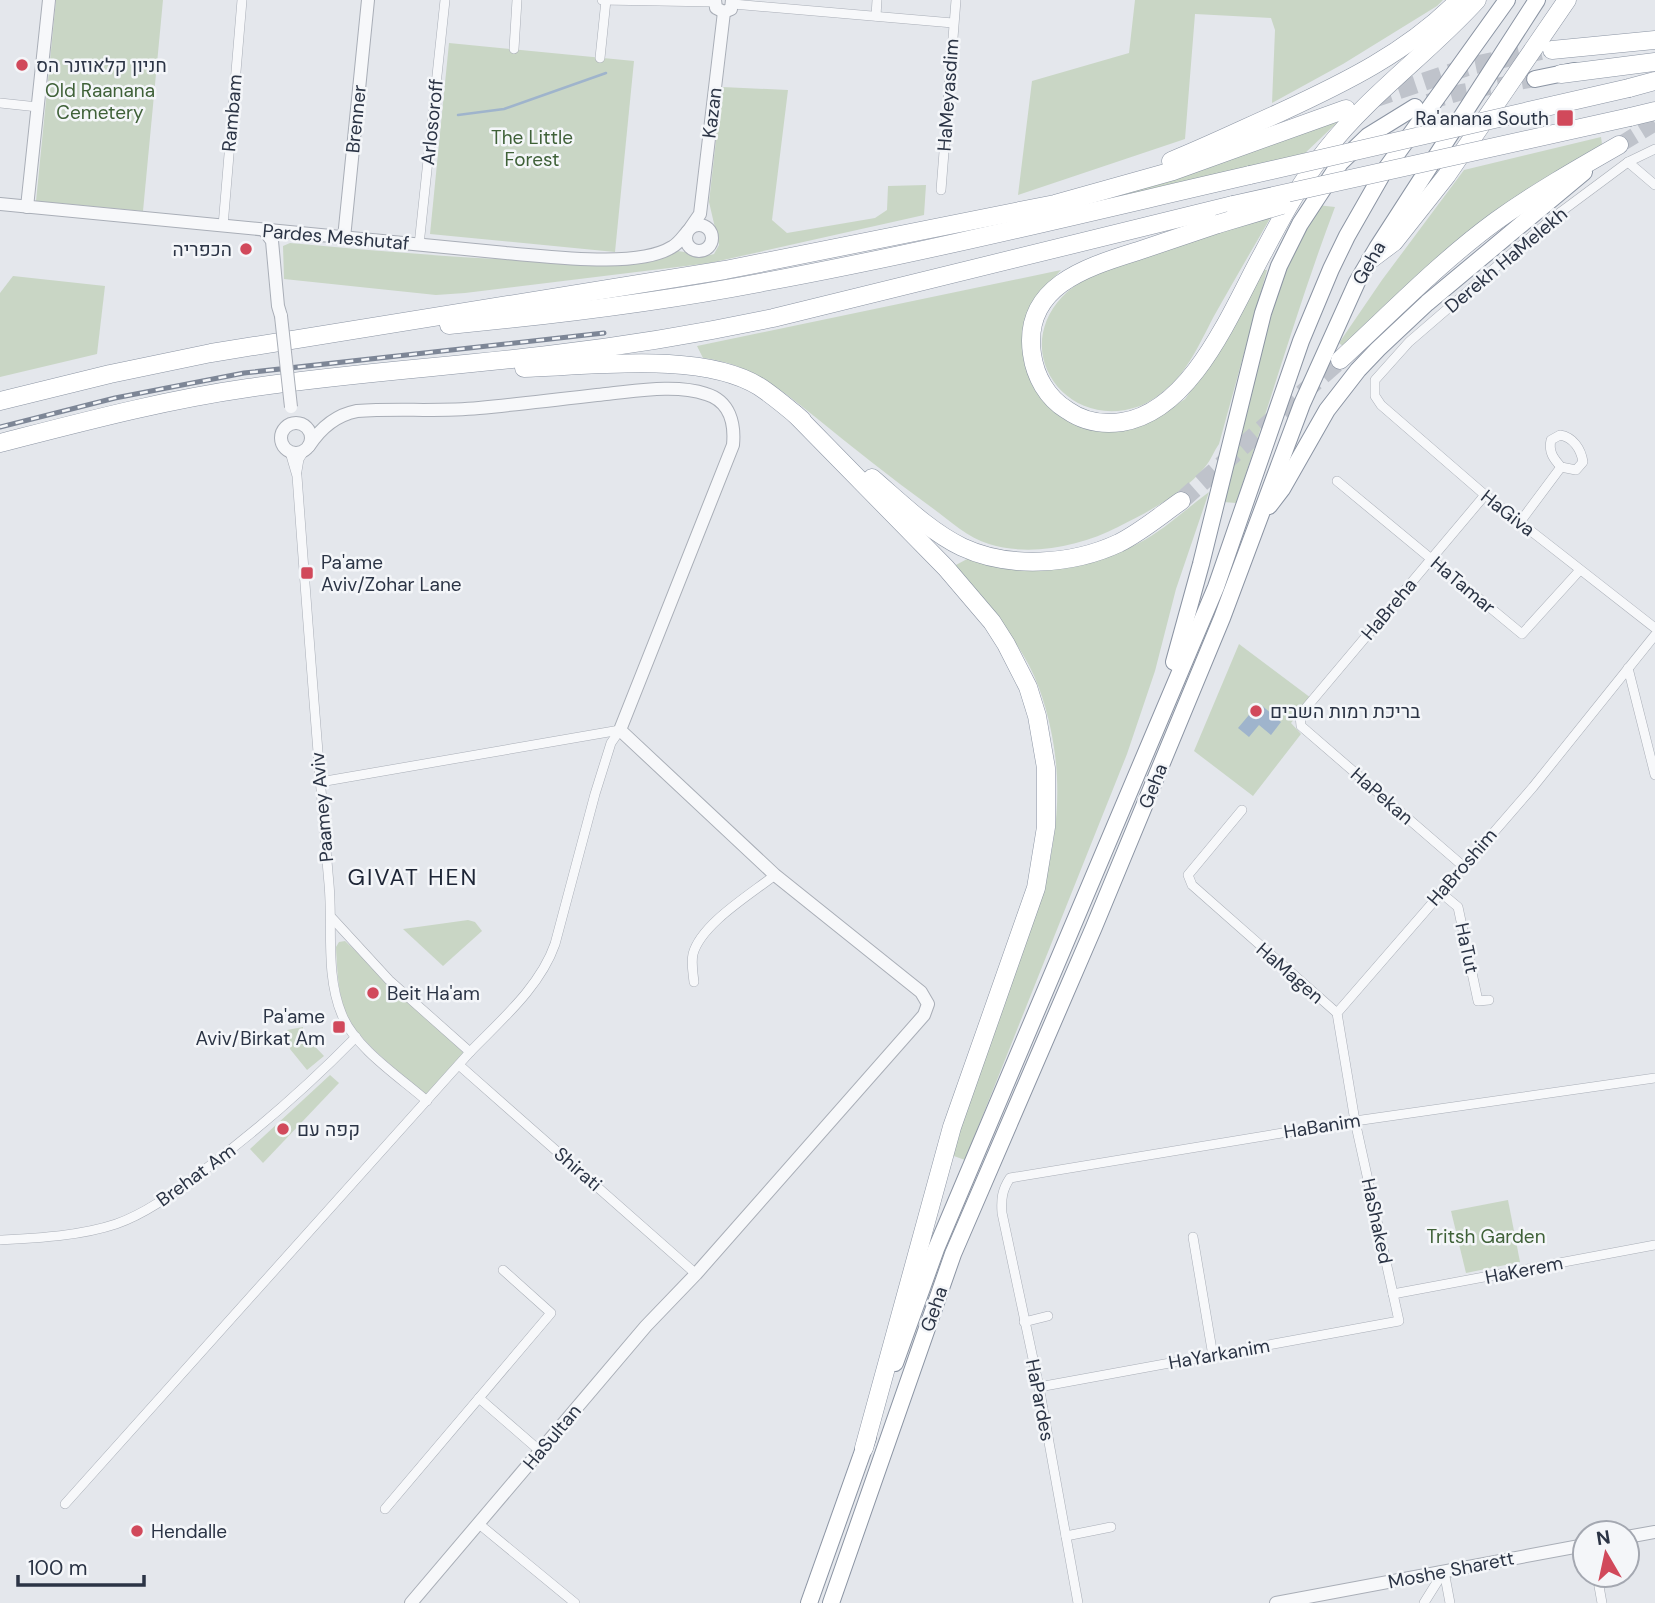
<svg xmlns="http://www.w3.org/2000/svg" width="1655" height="1603" viewBox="0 0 1655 1603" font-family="'DM Sans',Heebo,sans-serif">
<rect width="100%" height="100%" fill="#e4e7ec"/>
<g fill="#c9d6c5">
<polygon points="56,0 163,0 143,211 36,201"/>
<polygon points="1135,0 1443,0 1437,6 1343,64 1272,103 1275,30 1271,18 1195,14 1185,139 1018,195 1032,81 1129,53"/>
<polygon points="449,43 634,61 615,252 430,234"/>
<path d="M 722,87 L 788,90 L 772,220 L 787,233 L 875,218 L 887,210 L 888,186 L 926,185 L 924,215 L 710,263 L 465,293 L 436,295 L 284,279 L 283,246 L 290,243 C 403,253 517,264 631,261 C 645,260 658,252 673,251 C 689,250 696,259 714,254 L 719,245 L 709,202 Z"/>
<polygon points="1346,114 1301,157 1216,177 1102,200 1218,164"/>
<polygon points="1601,137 1602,144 1533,185 1455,243 1344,347 1339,343 1382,280 1464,170"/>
<path d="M 1317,205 L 1335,207 C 1298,305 1270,404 1236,503 L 1223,502 L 1277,293 L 1291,255 Z"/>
<path d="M 1272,215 C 1253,248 1233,282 1214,316 C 1203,337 1189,368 1172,384 C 1162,393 1150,403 1137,407 C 1067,430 1010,353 1062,297 C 1077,281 1097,273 1117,265 Z"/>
<path d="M 1256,269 L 1267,270 L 1219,444 C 1214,451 1211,460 1205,467 C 1184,493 1148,512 1118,527 C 1081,546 1030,557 989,544 C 968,538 949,520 931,507 C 891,478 852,447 814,416 C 777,387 751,364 703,358 L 697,346 L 1061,270 L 1041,292 L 1024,335 L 1023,357 L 1028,375 L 1036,390 L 1082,425 L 1168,410 L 1185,399 L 1214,359 Z"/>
<polygon points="13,276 105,286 97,354 0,377 0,293"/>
<path d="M 1209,492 L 1176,589 L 1155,671 L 1127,754 L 965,1160 L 951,1155 C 968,1106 985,1057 1002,1009 C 1043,899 1081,806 1039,688 C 1022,641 985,604 954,566 L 969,558 C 1025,580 1086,571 1139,543 C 1164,530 1186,509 1209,492 Z"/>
<polygon points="1239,644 1311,698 1291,723 1301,734 1253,796 1194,751"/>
<polygon points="468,920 475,922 482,931 443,966 403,929"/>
<path d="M 345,941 L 464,1053 L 426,1095 C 403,1074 356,1040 345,1012 C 338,992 337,968 336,947 L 339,942 Z"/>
<polygon points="303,1027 303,1034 324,1056 307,1070 290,1049 287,1030"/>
<polygon points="330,1075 339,1083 263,1163 250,1149"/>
<polygon points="1508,1200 1520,1262 1466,1273 1451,1211"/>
</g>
<polygon fill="#9fb4cc" points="1259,703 1281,722 1271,735 1259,725 1249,737 1238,728"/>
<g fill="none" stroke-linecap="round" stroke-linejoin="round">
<polyline stroke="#9fb4cc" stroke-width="2.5" points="458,115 504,109 606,73"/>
<g stroke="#bfc3cb" stroke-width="16" stroke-dasharray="16 8" stroke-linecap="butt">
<polyline points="1428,102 1462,92 1535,79"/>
<polyline points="1621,144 1655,123"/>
</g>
<g stroke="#bfc3cb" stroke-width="18" stroke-dasharray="18 9" stroke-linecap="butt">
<polyline points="1373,99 1470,66 1541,51"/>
<polyline points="1181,501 1340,360"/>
</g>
<g stroke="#a9aeb7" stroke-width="10">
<g id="minor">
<polyline points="602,0 715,2"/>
<polyline points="733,4 953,23"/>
<polyline points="876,16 877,0"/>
<polyline points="514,49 517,0"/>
<polyline points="600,58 606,0"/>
<polyline points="0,103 38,107"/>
<polyline points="1655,149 1628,162 1554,217 1409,342 1375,380 1375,396 1381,405 1485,495 1655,628"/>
<polyline points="1628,162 1655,185"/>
<polyline points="941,190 956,0"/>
<polyline points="223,226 242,0"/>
<polyline points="419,245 445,0"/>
<path d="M 1560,435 C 1573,437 1581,449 1583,462 L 1576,470 L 1561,467 C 1554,459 1548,452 1551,440 Z"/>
<path d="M 290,452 L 297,476 C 307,612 317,748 329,884 C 333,926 325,975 342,1015 C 355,1048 401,1078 427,1101"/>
<polyline points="297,471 299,459 304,451"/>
<polyline points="1337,481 1522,634 1580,570"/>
<polyline points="1520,522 1561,467"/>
<polyline points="1628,668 1655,775"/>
<polyline points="320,782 620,730"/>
<polyline points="1242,810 1188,875 1192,885 1337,1013"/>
<polyline points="1463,866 1301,726 1300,715 1485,495"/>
<polyline points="1440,892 1458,907 1478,1001 1489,1000"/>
<polyline points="332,918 389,980 470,1052"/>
<path d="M 694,982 C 693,973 691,963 693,954 C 701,924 751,894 775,875"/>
<polyline points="459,1065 696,1274"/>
<polyline points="1193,1237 1213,1356"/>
<path d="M 0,1240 C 38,1238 80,1236 116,1224 C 147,1213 173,1193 199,1174 C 254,1133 307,1087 356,1037"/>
<polyline points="1393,1294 1655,1245"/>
<polyline points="1024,1322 1048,1316"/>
<polyline points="1039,1387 1399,1321 1355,1121 1337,1013 1533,787 1655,635"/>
<polyline points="479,1398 540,1451"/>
<path d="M 65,1504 L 470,1052 C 501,1020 540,987 555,944 L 595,794 L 611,743 L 620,730"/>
<polyline points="385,1509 551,1313 503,1270"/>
<polyline points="479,1524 575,1603"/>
<polyline points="1066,1536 1111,1527"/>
<polyline points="1444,1571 1450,1603"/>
<polyline points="1597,1575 1602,1603"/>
<path d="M 1078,1603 L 1039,1387 L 1002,1213 C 1001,1199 1002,1190 1010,1178 L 1355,1121 L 1655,1078"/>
<polyline points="1424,1603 1444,1571"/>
</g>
</g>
<g stroke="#a9aeb7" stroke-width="14">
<g id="tertiary">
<polyline points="715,0 716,8 724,12 731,9 732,0"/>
<path d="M 0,204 L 506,253 C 547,256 637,269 672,247 C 678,244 682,238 687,232"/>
<polyline points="27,207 49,0"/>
<circle cx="699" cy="238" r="13"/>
<polyline points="691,227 700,214 724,12"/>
<polyline points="264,230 272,241 278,306 281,316"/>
<polyline points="344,238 368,0"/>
<circle cx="296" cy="438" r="15"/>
<path d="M 309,446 C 320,429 336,415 357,411 C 397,408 438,412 479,408 C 521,404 563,399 606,394 C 637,391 676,384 706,394 C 730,401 735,424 733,445 L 620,730 L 775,875 L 921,992 L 928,1004 L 924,1015 L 696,1274 L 646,1326 L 411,1603"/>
<polyline points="1627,1537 1655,1532"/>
<polyline points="1276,1603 1585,1545"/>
</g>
</g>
<g stroke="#8b94a3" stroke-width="18">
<g id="trunk">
<polyline points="1535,79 1574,71"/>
<polyline points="1269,506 1282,489 1327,410 1358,370 1378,349 1427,303 1584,172"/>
<polyline points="1174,662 1201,564 1263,313 1279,266 1300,224 1340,163 1368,136 1415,107"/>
<polyline points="895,1363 936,1249 1216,587 1301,341 1331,269 1347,236 1383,173 1507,0"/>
<polyline points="809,1603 868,1437"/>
<polyline points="831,1603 953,1254 1094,927 1222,618 1302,404 1357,282 1377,248 1537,0"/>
</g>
</g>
<g stroke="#8b94a3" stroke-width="19">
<g id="motorway">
<polyline points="1552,50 1655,40"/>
<polyline points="1561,74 1655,62"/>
<polyline points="1629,88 1655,81"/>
<polyline points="1630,117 1655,111"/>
<path d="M 1171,161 C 1208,146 1243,129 1279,113 C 1344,83 1408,52 1459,0"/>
<path d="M 1218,224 C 1191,233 1165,242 1138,251 C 1087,267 1022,286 1032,354 C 1035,376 1047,398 1067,410 C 1084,422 1102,425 1122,422 C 1193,411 1232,309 1263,253 C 1282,217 1301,181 1327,149 C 1370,94 1430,52 1477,0"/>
<polyline points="1370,260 1394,242 1447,175 1567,0"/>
<path d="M 449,325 C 554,315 660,302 764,282 C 927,252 1089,212 1250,175"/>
<path d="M 1340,360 C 1391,313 1440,262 1496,221 C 1535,193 1577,169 1619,145"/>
<path d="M 524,368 C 591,366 703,351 760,387 C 775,397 789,409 802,420"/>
<polyline points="0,401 110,374 211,353 725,270 1055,204 1173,171 1346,109"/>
<polyline points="795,414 946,568 992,622 1006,644 1028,687 1037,716 1046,768 1046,827 1036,888 952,1127 864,1448"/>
<path d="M 0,443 C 82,422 164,400 248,388 C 348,373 448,367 548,355 C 624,346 698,334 773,318 L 1233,205"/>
<path d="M 872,478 C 900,502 929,531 962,547 C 1009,569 1072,565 1119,543 C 1141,532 1161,515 1181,501"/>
</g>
</g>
<use href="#minor" stroke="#f7f8fa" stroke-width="9"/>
<use href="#tertiary" stroke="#f7f8fa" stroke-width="12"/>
<use href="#trunk" stroke="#fff" stroke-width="16"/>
<use href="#motorway" stroke="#fff" stroke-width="18"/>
<g stroke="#7d8696" stroke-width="5">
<polyline id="rail" points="0,427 115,398 244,373 604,333"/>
</g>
<use href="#rail" stroke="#f4f6f9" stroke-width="2.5" stroke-dasharray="8" stroke-linecap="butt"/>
<g stroke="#a9aeb7" stroke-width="14" stroke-linecap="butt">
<polyline id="tertiary-bridge" points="281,316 291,407"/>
</g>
<g stroke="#8b94a3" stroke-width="19" stroke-linecap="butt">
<g id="motorway-bridge">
<polyline points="1250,175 1629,88"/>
<polyline points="1233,205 1630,117"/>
<polyline points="1218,224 1282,205"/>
</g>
</g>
<use href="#tertiary-bridge" stroke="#f7f8fa" stroke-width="12"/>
<use href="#motorway-bridge" stroke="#fff" stroke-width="18"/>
</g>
<g fill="#d1495b" stroke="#f4f6f9" stroke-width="2.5">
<circle cx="22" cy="65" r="7"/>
<rect x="1556" y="109" width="18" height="18" rx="3.5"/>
<circle cx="246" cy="249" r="7"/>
<rect x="300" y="566" width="14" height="14" rx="3.5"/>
<circle cx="1256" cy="711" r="7"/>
<circle cx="373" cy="993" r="7"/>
<rect x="332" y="1020" width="14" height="14" rx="3.5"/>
<circle cx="283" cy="1129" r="7"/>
<circle cx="137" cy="1531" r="7"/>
</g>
<g text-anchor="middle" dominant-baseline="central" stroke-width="5" stroke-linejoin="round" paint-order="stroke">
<g font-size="19" fill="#2b3445" stroke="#f4f6f9" text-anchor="start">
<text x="36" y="65">חניון קלאוזנר הס</text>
<text x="1549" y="118" text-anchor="end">Ra'anana South</text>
<text x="232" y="249" text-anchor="end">הכפריה</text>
<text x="321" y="562">Pa'ame<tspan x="321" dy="22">Aviv/Zohar Lane</tspan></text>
<text x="1270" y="711">בריכת רמות השבים</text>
<text x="387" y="993">Beit Ha'am</text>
<text x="325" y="1016" text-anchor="end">Pa'ame<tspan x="325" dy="22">Aviv/Birkat Am</tspan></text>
<text x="297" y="1129">קפה עם</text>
<text x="151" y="1531">Hendalle</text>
</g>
<g font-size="19" fill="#3f6138" stroke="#f4f6f9">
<text x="100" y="90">Old Raanana<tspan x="100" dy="22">Cemetery</tspan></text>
<text x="532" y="137">The Little<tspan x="532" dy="22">Forest</tspan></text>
<text x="1486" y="1236">Tritsh Garden</text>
</g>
<g font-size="19" fill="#2b3445" stroke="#f4f6f9">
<text transform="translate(948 95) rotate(-86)">HaMeyasdim</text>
<text transform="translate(232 113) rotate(-85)">Rambam</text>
<text transform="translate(712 113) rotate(-83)">Kazan</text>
<text transform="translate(356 119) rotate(-84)">Brenner</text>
<text transform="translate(432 122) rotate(-84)">Arlosoroff</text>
<text transform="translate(336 237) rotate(5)">Pardes Meshutaf</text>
<text transform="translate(1506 260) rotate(-40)">Derekh HaMelekh</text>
<text transform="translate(1369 263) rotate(-60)">Geha</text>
<text transform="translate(1508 513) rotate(38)">HaGiva</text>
<text transform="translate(1463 585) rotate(40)">HaTamar</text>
<text transform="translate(1389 609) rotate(-50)">HaBreha</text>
<text transform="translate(1153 786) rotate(-68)">Geha</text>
<text transform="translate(1382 796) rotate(41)">HaPekan</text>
<text transform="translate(322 807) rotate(-95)">Paamey Aviv</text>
<text transform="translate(1462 867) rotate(-49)">HaBroshim</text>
<text transform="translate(1467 948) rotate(78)">HaTut</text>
<text transform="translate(1290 973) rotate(41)">HaMagen</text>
<text transform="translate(1322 1126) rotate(-9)">HaBanim</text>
<text transform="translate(578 1169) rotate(41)">Shirati</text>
<text transform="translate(196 1175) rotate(-36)">Brehat Am</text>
<text transform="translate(1377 1221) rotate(78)">HaShaked</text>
<text transform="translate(1524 1270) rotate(-11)">HaKerem</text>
<text transform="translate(934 1309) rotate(-71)">Geha</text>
<text transform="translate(1219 1354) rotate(-10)">HaYarkanim</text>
<text transform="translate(1040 1400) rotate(79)">HaPardes</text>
<text transform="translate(552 1437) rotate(-50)">HaSultan</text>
<text transform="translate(1451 1570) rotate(-11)">Moshe Sharett</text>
</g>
<g font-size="23" letter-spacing="2" fill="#1d2536" stroke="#f4f6f9">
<text x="413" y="877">GIVAT HEN</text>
</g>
</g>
<g transform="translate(1606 1554) rotate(351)"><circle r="33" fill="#f4f6f9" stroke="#a4a8b1" stroke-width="2"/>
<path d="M0-5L12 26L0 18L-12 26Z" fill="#d1495b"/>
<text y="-10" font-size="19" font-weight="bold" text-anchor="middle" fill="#2b3445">N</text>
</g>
<path d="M18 1575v10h126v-10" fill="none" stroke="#2b3445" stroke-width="3.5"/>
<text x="28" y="1575" font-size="21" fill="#2b3445" stroke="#f4f6f9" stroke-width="5" paint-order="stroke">100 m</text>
</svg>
